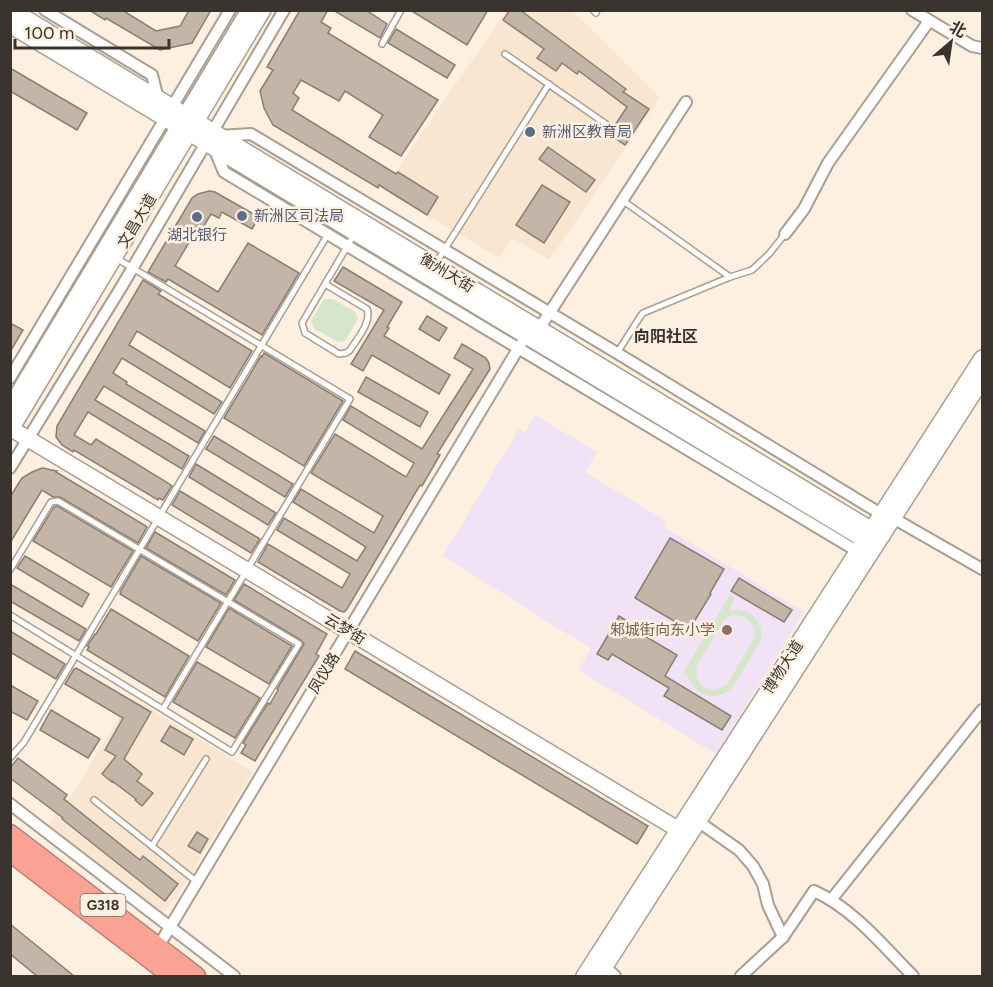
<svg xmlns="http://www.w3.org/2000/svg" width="993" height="987" viewBox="0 0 993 987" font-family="Figtree,'Noto Sans SC',sans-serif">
<rect width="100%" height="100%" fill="#fdf0e1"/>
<g fill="#f9e6d1">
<polygon points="506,11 572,11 660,98 549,260 512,238 500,258 383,190"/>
<polygon points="131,697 253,772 177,897 162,913 48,824 72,795"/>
</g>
<polygon fill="#f1e2f5" points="535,415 597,452 585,472 666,521 663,526 804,612 716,754 578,670 591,649 443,556 519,429 525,433"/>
<g fill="#d5e6cb" fill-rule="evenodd">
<polygon points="324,299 333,299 355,312 358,319 345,341 338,342 315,329 311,321"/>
<path d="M 730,595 L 735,599 L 729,611 C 749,606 766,621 760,642 L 732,688 C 721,698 706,699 696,689 C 690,683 690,677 683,673 ZM 732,615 L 737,615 L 746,618 L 753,625 L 755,633 L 754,638 L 728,683 C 712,698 692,686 697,665 L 724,620 Z"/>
</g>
<g fill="#c3b6a8" stroke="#8a7e70" stroke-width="1.5">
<polygon points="89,10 122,10 156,31 180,26 189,10 211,10 192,43 160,50 106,18 105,20"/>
<polygon points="300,10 328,10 321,22 331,28 328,33 438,100 401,156 369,137 383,115 345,91 339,101 301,80 293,93 299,98 292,110 396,174 398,172 438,197 427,215 379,185 378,188 273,125 264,108 260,91 273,70 267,67"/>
<polygon points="333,10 366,10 387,24 380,38"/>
<polygon points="410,10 488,10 467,45"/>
<polygon points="510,10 520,10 626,89 623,92 649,109 625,145 609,134 627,107 579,71 577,74 562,63 556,71 537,58 544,49 503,20"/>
<polygon points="396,29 455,65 447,78 388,43"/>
<polygon points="10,68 87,113 77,130 10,91"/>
<polygon points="548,147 595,180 586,192 539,159"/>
<polygon points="542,185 570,202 544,243 516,225"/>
<polygon points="209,191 215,192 259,217 252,229 222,212 219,218 211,214 201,231 197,229 175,266 218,292 248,243 299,273 262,335 168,279 166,282 148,272 192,198 198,194"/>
<polygon points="343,267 402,302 387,327 389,328 384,336 450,375 439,394 372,355 363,371 351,364 384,310 334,281"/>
<polygon points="143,280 161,291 158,294 252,351 230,388 137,331 129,345 222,402 214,414 122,358 113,373 127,382 126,384 205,431 198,443 104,386 95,400 189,456 182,469 88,412 74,435 91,445 96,439 168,483 172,486 163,500 159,498 158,500 74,450 73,452 62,445 56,437 57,426"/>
<polygon points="427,316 447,328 439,341 419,329"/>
<polygon points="10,323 23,330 10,352"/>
<polygon points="462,344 486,358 489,363 490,369 437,454 440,455 422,486 420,485 347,609 344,612 340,611 258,562 268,544 342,588 350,574 277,530 284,518 357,561 366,547 293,502 301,489 374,533 383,516 311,473 312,471 335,434 406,477 414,463 343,420 351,406 422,449 473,369 454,358"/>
<polygon points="264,353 343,401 304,466 224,418 261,356 262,357"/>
<polygon points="366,377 428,412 420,427 358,392"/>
<polygon points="214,436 293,484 285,497 206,449"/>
<polygon points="196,464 276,513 268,525 189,477"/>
<polygon points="42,468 57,471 56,472 146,526 147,527 138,543 60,497 53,497 42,490 10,543 10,497 22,478 32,472"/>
<polygon points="180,491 260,539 251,553 172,505"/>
<polygon points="57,506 133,551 111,587 33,541 54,507"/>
<polygon points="155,532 235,580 226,595 146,548"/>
<polygon points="670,538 724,569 710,593 711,594 689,630 635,598"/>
<polygon points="25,556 89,594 82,607 17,568"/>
<polygon points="141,556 221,603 198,641 120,594 121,593 120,592"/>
<polygon points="739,578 792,610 784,622 731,591"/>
<polygon points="10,584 86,629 79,641 10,601"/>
<polygon points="244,584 327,634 316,654 319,656 255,761 241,753 246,745 243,743 268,703 270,704 278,690 277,689 304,644 301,640 234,600"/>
<polygon points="229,608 292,646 269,684 206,647"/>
<polygon points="111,609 189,656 165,697 87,650 89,647 87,646 95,634 96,634"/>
<polygon points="619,616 630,623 628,626 677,655 665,676 731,716 722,730 664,696 669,688 612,654 608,660 597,654"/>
<polygon points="10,631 65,664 56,679 10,652"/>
<polygon points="355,651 648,826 637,844 345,669"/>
<polygon points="197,662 260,698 235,738 173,702"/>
<polygon points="76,668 151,712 124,759 142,774 137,781 153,793 142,806 135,800 136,799 112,781 112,782 102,774 116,756 105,750 123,718 65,684 74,669 75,669"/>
<polygon points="10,685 38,701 27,720 10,711"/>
<polygon points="51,710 100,739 88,758 40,730"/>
<polygon points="170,726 193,739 184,755 161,741"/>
<polygon points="18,758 67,795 64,799 140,860 143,856 178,884 165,901 62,819 63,818 10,778 10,768"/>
<polygon points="197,832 208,839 200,853 188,846"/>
<polygon points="10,924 74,976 37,976 10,954"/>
</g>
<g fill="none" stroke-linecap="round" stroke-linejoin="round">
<g stroke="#aa9e90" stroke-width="8">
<g id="lane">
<polyline points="593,10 596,13 597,10"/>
<polyline points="382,44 401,10"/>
<polyline points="505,54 606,124"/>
<polyline points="622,200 730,277 752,270 769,254 785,234"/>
<polyline points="116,258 350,399 163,709"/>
<polyline points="436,263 549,84"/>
<path d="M 325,284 L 367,309 C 372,322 357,339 350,350 L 346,353 L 339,354 L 305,333 L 302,323 L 355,233"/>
<polyline points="617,353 640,317 643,313 730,277"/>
<polyline points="10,570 51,502 58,501 299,644 232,752 10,615"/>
<polyline points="10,758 24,742 159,517 328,234"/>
<polyline points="94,800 197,882"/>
<polyline points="152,846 206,759"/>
</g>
</g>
<g stroke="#aa9e90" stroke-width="14">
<g id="street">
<polyline points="45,10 152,75 158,99"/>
<polyline points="912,10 972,46 982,48"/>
<polyline points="220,136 251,134 617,353 881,514"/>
<polyline points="214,148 224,172 857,551"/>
<polyline points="785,234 804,209 828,163 929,21"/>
<polyline points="539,329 686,102"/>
<polyline points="10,378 230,10"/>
<polyline points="10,468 122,286 284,10"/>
<polyline points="893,518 982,569"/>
<polyline points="10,804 234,976"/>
<polyline points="699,822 739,850 753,866 763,884 768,905 783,937"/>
<polyline points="831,900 982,710"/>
<polyline points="158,947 521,344"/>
<polyline points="605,967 615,976"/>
<path d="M 741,976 L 783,937 L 814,891 C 854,909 883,946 913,976"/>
</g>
</g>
<g stroke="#aa9e90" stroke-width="18">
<g id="secondary">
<polyline points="12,10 882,536"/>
<polyline points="10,25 875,546"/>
<polyline points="10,407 249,10"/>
<polyline points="10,428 679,830"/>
<polyline points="10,431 263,10"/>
<polyline points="584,976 982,358"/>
<polyline points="599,976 982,380"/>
</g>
</g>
<g stroke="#b67c70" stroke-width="21">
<g id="highway">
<polyline points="10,834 196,976"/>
<polyline points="10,852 172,976"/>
</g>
</g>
<use href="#lane" stroke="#fff" stroke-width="5"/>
<use href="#street" stroke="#fff" stroke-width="10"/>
<use href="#secondary" stroke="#fff" stroke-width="15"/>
<use href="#highway" stroke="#faa294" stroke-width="18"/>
</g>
<g fill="#5c6f8a" stroke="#fdf0e1" stroke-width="2">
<circle cx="530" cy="132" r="6"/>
<circle cx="242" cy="216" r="6"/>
<circle cx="197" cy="217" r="6"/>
</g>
<circle fill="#8d6e63" stroke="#fdf0e1" stroke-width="2" cx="727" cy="630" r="6"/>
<g text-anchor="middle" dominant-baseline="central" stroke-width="5" stroke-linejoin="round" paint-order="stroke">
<rect fill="#fdf0e1" stroke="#746c64" stroke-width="1.5" x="80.5" y="894" width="45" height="22" rx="4.5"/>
<g font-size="14" font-weight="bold" fill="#39342e">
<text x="103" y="905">G318</text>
</g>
<g font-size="15" fill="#4e5e75" stroke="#fdf0e1" text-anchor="start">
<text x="542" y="132">新洲区教育局</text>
<text x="254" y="216">新洲区司法局</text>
<text x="197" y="235" text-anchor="middle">湖北银行</text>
</g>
<g font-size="15" fill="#39342e" stroke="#fdf0e1">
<text transform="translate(137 221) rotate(-59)">文昌大道</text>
<text transform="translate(447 273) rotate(31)">衡州大街</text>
<text transform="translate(345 629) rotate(31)">云梦街</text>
<text transform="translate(783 667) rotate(-57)">博物大道</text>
<text transform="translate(324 673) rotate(-59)">凤仪路</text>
</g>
<g font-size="15" fill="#785e54" stroke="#fdf0e1" text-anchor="end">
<text x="715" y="630">邾城街向东小学</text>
</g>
<g font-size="16" font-weight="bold" fill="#39342e" stroke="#fdf0e1">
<text x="666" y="336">向阳社区</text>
</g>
</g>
<rect width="993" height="987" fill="none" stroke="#39342e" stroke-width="24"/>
<g transform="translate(951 42) rotate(29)" stroke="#fdf0e1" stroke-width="4.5" paint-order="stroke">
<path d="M0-4.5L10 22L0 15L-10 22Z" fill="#39342e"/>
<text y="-9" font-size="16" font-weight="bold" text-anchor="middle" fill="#39342e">北</text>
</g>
<path d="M15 39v9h154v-9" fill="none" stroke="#39342e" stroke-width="3"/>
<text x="24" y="39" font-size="18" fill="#39342e" stroke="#fdf0e1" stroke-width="4.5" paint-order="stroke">100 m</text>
</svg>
